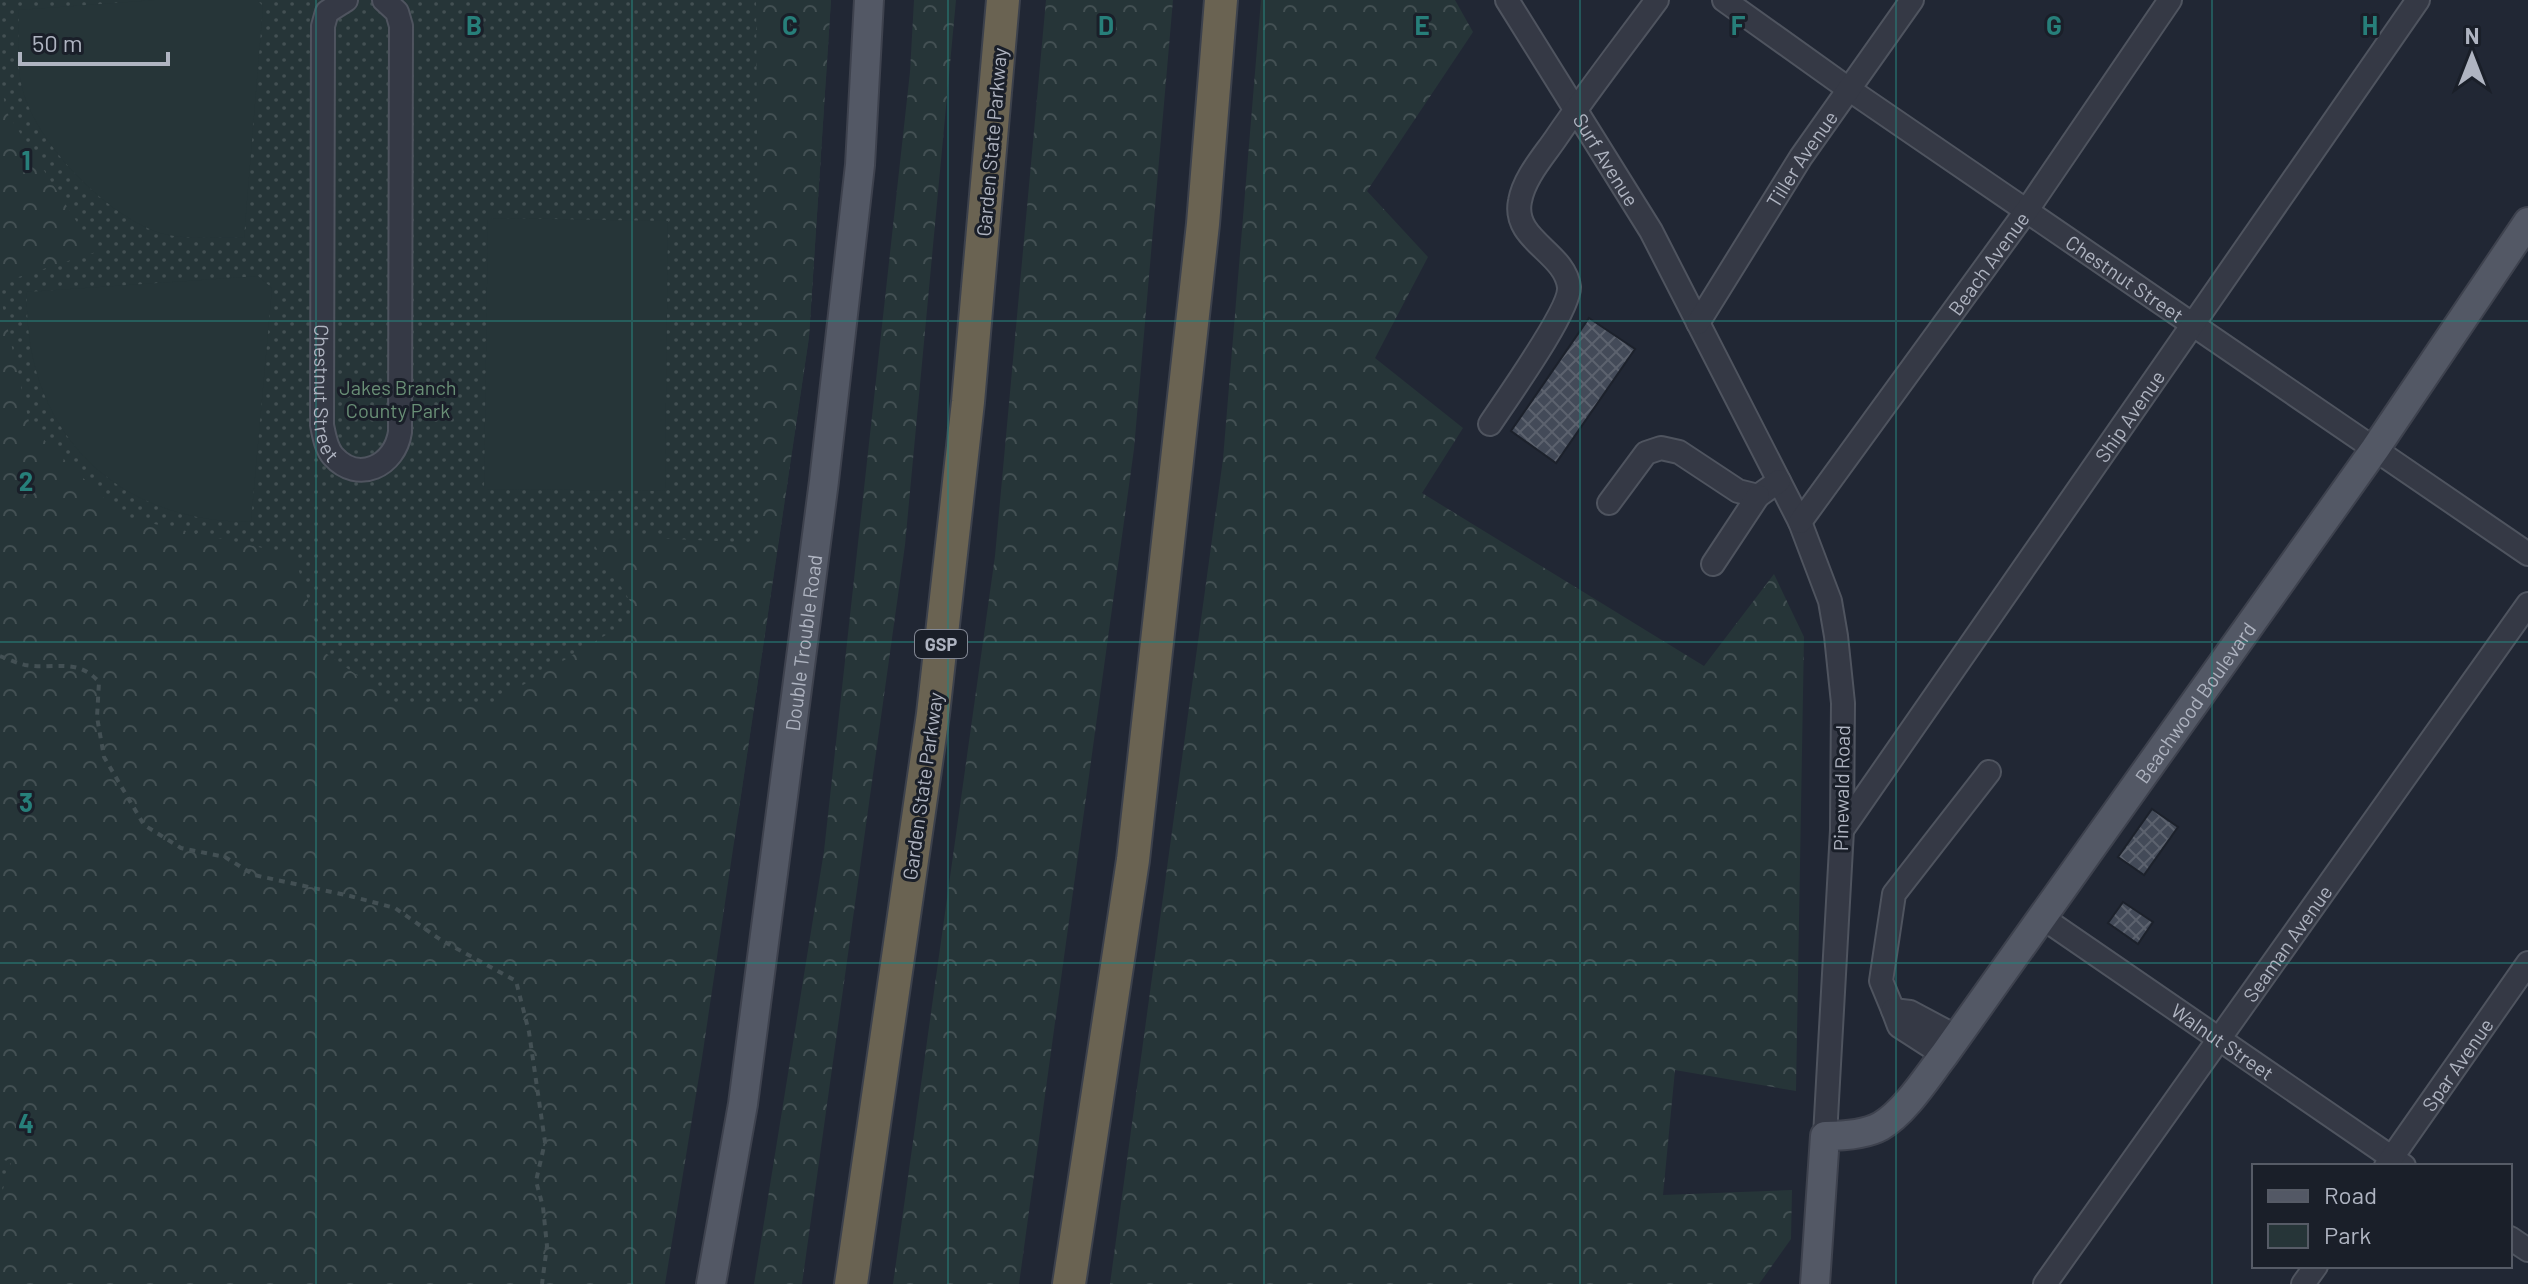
<svg xmlns="http://www.w3.org/2000/svg" width="2528" height="1284" viewBox="0 0 2528 1284" font-family="Barlow,sans-serif">
<defs>
<pattern id="green-dots" width="8" height="8" patternUnits="userSpaceOnUse" patternTransform="scale(2)"><rect width="8" height="8" fill="#263538"/><path d="M2 2h.1M6 6h.1" fill="none" stroke="#435053" stroke-width="1.8" stroke-linecap="round"/></pattern>
<pattern id="forest-crowns" width="20" height="18" patternUnits="userSpaceOnUse" patternTransform="scale(2)"><rect width="20" height="18" fill="#263538"/><path d="M2 6a3 3 0 1 1 6 0M12 15a3 3 0 1 1 6 0" fill="none" stroke="#435053"/></pattern>
<pattern id="building-cross-hatch" width="8" height="8" patternUnits="userSpaceOnUse" patternTransform="scale(2)"><rect width="8" height="8" fill="#434a58"/><path d="M0 0l8 8M0 8l8-8" fill="none" stroke="#5c626e"/></pattern>
</defs>
<rect width="100%" height="100%" fill="#212734"/>
<polygon fill="url(#green-dots)" points="0,0 831,0 809,337 738,815 0,1284"/>
<g fill="url(#forest-crowns)">
<polygon points="756,0 831,0 809,337 702,1058 665,1284 0,1284 0,1199 11,1163 0,1158 0,295 30,426 123,517 294,555 324,652 401,706 493,703 639,615 588,535 760,543"/>
<polygon points="914,0 956,0 905,545 802,1284 754,1284 824,851 910,72"/>
<polygon points="1046,0 1173,0 1134,449 1019,1284 893,1284 995,556"/>
<polygon points="1261,0 1455,0 1473,32 1367,191 1428,257 1375,358 1463,428 1422,493 1704,666 1774,574 1804,637 1796,1091 1675,1070 1663,1195 1792,1190 1791,1239 1759,1284 1110,1284 1223,459"/>
<polygon points="0,76 6,111 96,252 0,283"/>
</g>
<g fill="#263538">
<path d="M 155,0 L 257,0 L 263,6 L 244,238 C 218,237 189,240 164,234 C 108,219 27,136 20,77 C 17,55 19,32 19,10 Z"/>
<polygon points="488,218 668,221 665,491 484,489"/>
<path d="M 258,276 L 272,288 L 251,522 C 114,522 23,430 27,292 Z"/>
</g>
<g fill="url(#building-cross-hatch)" stroke="#1c212b" stroke-width="2">
<polygon points="1589,318 1635,349 1556,463 1511,431"/>
<polygon points="2152,809 2178,827 2144,875 2118,857"/>
<polygon points="2123,902 2153,922 2138,944 2108,923"/>
</g>
<g fill="none" stroke-linecap="round" stroke-linejoin="round">
<g stroke="#4f545f" stroke-width="26">
<g id="minor">
<path id="s1" d="M 346,0 L 327,12 L 323,26 L 322,425 C 324,435 326,448 333,456 C 358,484 395,466 400,432 L 401,26 L 397,12 L 384,0"/>
<path id="s2" d="M 1507,0 L 1651,231 L 1800,522 L 1830,601 L 1836,636 L 1843,703 L 1842,830 L 1825,1136"/>
<path id="s3" d="M 1724,0 L 1850,90 L 2528,554"/>
<path id="s4" d="M 1698,323 L 1801,157 L 1912,0"/>
<path d="M 1490,424 C 1505,401 1571,309 1569,287 C 1565,252 1512,240 1520,201 C 1524,178 1543,157 1556,138 C 1588,91 1623,46 1657,0"/>
<polyline points="1609,503 1646,453 1661,448 1679,452 1738,491 1758,496 1779,481"/>
<path id="s5" d="M 1800,522 L 2027,210 L 2170,0"/>
<polyline points="1713,564 1758,496"/>
<path id="s6" d="M 1842,830 L 2418,0"/>
<path id="s7" d="M 2043,918 L 2404,1166"/>
<polyline points="1893,1010 1881,981 1894,894 1989,772"/>
<polyline points="1944,1055 1899,1026 1893,1010 1910,1012 1957,1037"/>
<path id="s8" d="M 2386,1166 L 2528,963"/>
<polyline points="2510,1238 2528,1250"/>
<path id="s9" d="M 2045,1284 L 2528,604"/>
<polyline points="2303,1284 2316,1266"/>
</g>
</g>
<g stroke="#3e424e" stroke-width="32">
<g id="major">
<path id="s10" d="M 711,1284 L 743,1104 L 824,481 L 860,165 L 869,0"/>
<path id="s11" d="M 1815,1284 L 1825,1136 C 1842,1136 1865,1135 1881,1126 C 1905,1112 1927,1077 1944,1055 L 2375,449 L 2528,222"/>
</g>
</g>
<g stroke="#3c414c" stroke-width="36">
<g id="highway">
<polyline points="851,1284 933,714 968,402 1003,0"/>
<polyline points="1069,1284 1133,860 1203,224 1221,0"/>
</g>
</g>
<path stroke="#435054" stroke-width="4" stroke-dasharray="6 6" stroke-linecap="butt" d="M 0,656 C 8,659 17,663 25,665 C 54,670 77,657 99,682 L 97,717 L 104,757 L 144,825 L 181,848 L 225,857 L 254,875 L 350,896 L 395,908 L 441,940 L 516,981 L 529,1032 L 545,1142 L 536,1181 L 543,1207 L 547,1246 L 542,1284"/>
<use href="#minor" stroke="#353945" stroke-width="22"/>
<use href="#major" stroke="#535865" stroke-width="28"/>
<use href="#highway" stroke="#6a6352" stroke-width="32"/>
</g>
<path fill="none" stroke="#277f7a" stroke-width="2" stroke-opacity="0.55" d="M 316,0 L 316,1284M 632,0 L 632,1284M 948,0 L 948,1284M 1264,0 L 1264,1284M 1580,0 L 1580,1284M 1896,0 L 1896,1284M 2212,0 L 2212,1284M 0,321 L 2528,321M 0,642 L 2528,642M 0,963 L 2528,963"/>
<g text-anchor="middle" dominant-baseline="central" stroke-width="6" stroke-linejoin="round" paint-order="stroke">
<rect fill="#1a1f29" stroke="#828793" stroke-width="2" x="915" y="630" width="52" height="28" rx="6"/>
<g font-size="18" font-weight="bold" fill="#afb4c1">
<text x="941" y="644">GSP</text>
</g>
<g font-size="20" fill="#afb4c1" stroke="#1a1f29">
<text transform="translate(991 142) rotate(-85)">Garden State Parkway</text>
<text stroke="none"><textPath href="#s2" startOffset="188">Surf Avenue</textPath></text>
<text stroke="none"><textPath href="#s4" startOffset="194">Tiller Avenue</textPath></text>
<text stroke="none"><textPath href="#s5" startOffset="320">Beach Avenue</textPath></text>
<text stroke="none"><textPath href="#s3" startOffset="488">Chestnut Street</textPath></text>
<text stroke="none"><textPath href="#s1" startOffset="404">Chestnut Street</textPath></text>
<text stroke="none"><textPath href="#s6" startOffset="504">Ship Avenue</textPath></text>
<text stroke="none"><textPath href="#s10" startOffset="648">Double Trouble Road</textPath></text>
<text stroke="none"><textPath href="#s11" startOffset="734">Beachwood Boulevard</textPath></text>
<text transform="translate(922 786) rotate(-82)">Garden State Parkway</text>
<text transform="translate(1841 788) rotate(-89)">Pinewald Road</text>
<text stroke="none"><textPath href="#s9" startOffset="418">Seaman Avenue</textPath></text>
<text stroke="none"><textPath href="#s7" startOffset="218">Walnut Street</textPath></text>
<text stroke="none"><textPath href="#s8" startOffset="124">Spar Avenue</textPath></text>
</g>
<g font-size="20" fill="#698f76" stroke="#1a1f29">
<text x="398" y="387">Jakes Branch<tspan x="398" dy="23">County Park</tspan></text>
</g>
</g>
<g font-size="26" text-anchor="middle" font-weight="bold" fill="#277f7a" stroke="#1a1f29" stroke-width="6" stroke-linejoin="round" paint-order="stroke">
<text x="474" y="35">B</text>
<text x="790" y="35">C</text>
<text x="1106" y="35">D</text>
<text x="1422" y="35">E</text>
<text x="1738" y="35">F</text>
<text x="2054" y="35">G</text>
<text x="2370" y="35">H</text>
<text x="26" y="170">1</text>
<text x="26" y="491">2</text>
<text x="26" y="812">3</text>
<text x="26" y="1133">4</text>
</g>
<rect x="2252" y="1164" width="260" height="104" fill="#1a1f29" stroke="#565b66" stroke-width="2"/>
<rect x="2268" y="1190" width="40" height="12" fill="#535865" stroke="#565b66" stroke-width="2"/>
<text x="2324" y="1204" font-size="24" fill="#afb4c1">Road</text>
<rect x="2268" y="1224" width="40" height="24" fill="#263538" stroke="#565b66" stroke-width="2"/>
<text x="2324" y="1244" font-size="24" fill="#afb4c1">Park</text>
<g transform="translate(2472 56)" stroke="#1a1f29" stroke-width="6" paint-order="stroke">
<path d="M0-6L14 30L0 20L-14 30Z" fill="#afb4c1"/>
<text y="-12" font-size="22" font-weight="bold" text-anchor="middle" fill="#afb4c1">N</text>
</g>
<path d="M20 52v12h148v-12" fill="none" stroke="#afb4c1" stroke-width="4"/>
<text x="32" y="52" font-size="24" fill="#afb4c1" stroke="#1a1f29" stroke-width="6" paint-order="stroke">50 m</text>
</svg>
